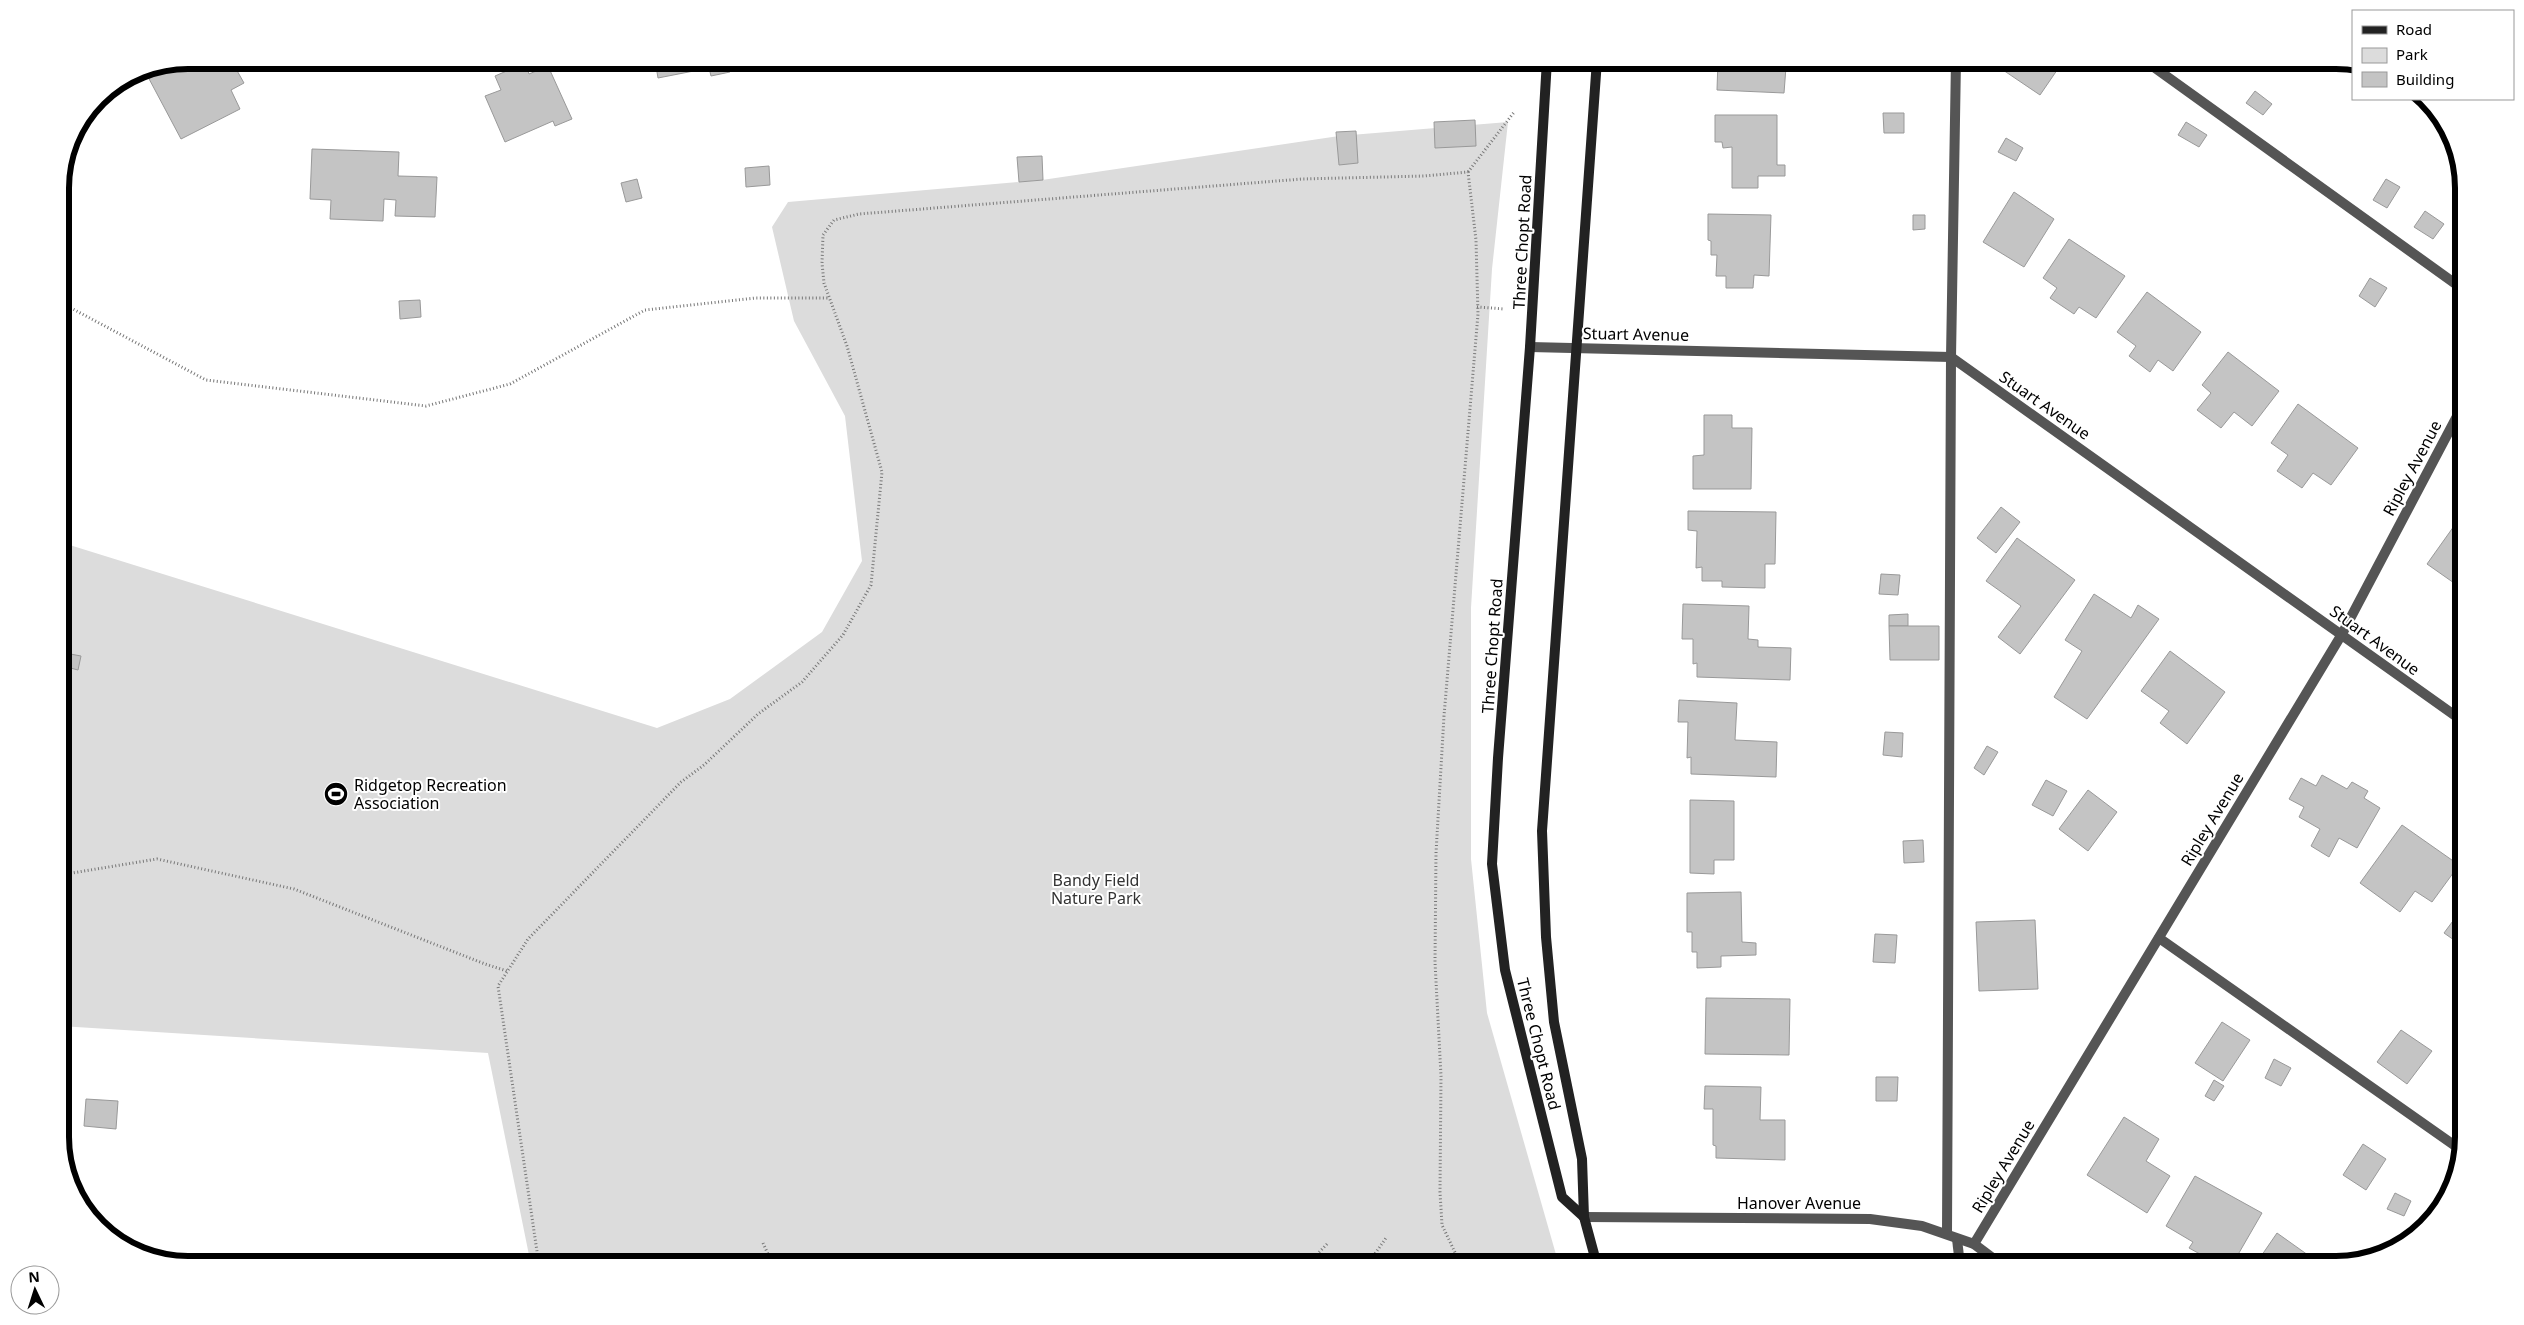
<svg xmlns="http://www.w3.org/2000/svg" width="2524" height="1325" viewBox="0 0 2524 1325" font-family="'Noto Sans',sans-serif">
<rect width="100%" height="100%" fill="#fff"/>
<polygon fill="#dcdcdc" points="1508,122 1492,269 1471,608 1471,859 1487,1013 1559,1265 531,1265 488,1053 60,1026 60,542 657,728 730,699 822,632 862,561 845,416 794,321 772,227 788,202 1042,180 1339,136"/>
<g fill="#c4c4c4" stroke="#999">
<polygon points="188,60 214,60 215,63 221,60 231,60 244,83 231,90 240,109 181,139 147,75 170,64"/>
<polygon points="655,60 727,60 730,72 711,76 709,68 658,78"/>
<polygon points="842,60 865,60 866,68 844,71"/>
<polygon points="1069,60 1113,60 1070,64"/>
<polygon points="1358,60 1381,60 1381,64 1358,65"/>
<polygon points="1718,60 1769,60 1769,67 1786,67 1784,93 1717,90"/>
<polygon points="2006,60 2064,60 2040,95 2000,68"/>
<polygon points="525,63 529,74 548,66 572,119 555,126 553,121 505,142 485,96 501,90 495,76"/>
<polygon points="2255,91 2272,104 2263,115 2246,103"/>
<polygon points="1883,113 1904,113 1904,133 1884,133"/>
<polygon points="1715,115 1777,115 1777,165 1785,165 1785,176 1758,176 1758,188 1732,188 1732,147 1723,148 1722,142 1715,142"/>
<polygon points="1475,120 1476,146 1435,148 1434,122"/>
<polygon points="2186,122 2207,135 2199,147 2178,135"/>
<polygon points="1356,131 1358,163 1339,165 1336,132"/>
<polygon points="2006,138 2023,148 2016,161 1998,152"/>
<polygon points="312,149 399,152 398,176 437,177 435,217 395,216 396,200 384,199 383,221 330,219 331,200 310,199"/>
<polygon points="1042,156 1043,180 1019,182 1017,157"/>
<polygon points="769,166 770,185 746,187 745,168"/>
<polygon points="637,179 642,198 626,202 621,183"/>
<polygon points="2386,179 2400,187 2387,208 2373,200"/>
<polygon points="2014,192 2054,219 2024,267 1983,242"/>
<polygon points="2425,211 2444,224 2433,239 2414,227"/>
<polygon points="1708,214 1771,215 1769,276 1754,275 1753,288 1726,288 1726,276 1716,276 1717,255 1711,255 1711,241 1708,240"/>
<polygon points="1913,215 1925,215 1925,229 1913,230"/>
<polygon points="2069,239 2125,276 2096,318 2079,307 2074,314 2050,298 2057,288 2043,278"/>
<polygon points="2370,278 2387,288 2375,307 2359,296"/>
<polygon points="2147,292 2201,332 2173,371 2158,360 2150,372 2129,356 2136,346 2117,332"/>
<polygon points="420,300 421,317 400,319 399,301"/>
<polygon points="2228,352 2279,391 2252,426 2234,412 2221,428 2197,410 2211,393 2202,385"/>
<polygon points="2298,404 2358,448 2331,485 2313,473 2302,488 2277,471 2288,455 2271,443"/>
<polygon points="1704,415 1732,415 1732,428 1752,428 1751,489 1693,489 1693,456 1704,455"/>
<polygon points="2001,507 2020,522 1996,553 1977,538"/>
<polygon points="1688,511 1776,512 1775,564 1765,564 1765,588 1722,587 1722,581 1702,581 1702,567 1696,568 1697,531 1688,530"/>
<polygon points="2464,512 2464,590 2427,564"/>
<polygon points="2017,538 2075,580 2020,654 1998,637 2021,606 1986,581"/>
<polygon points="1881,574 1900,575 1898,595 1879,594"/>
<polygon points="2094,594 2131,618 2138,605 2159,619 2087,719 2054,697 2082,651 2065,640"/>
<polygon points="1683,604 1749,606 1748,639 1758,640 1758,647 1791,648 1790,680 1697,677 1697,663 1693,664 1693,639 1682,639"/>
<polygon points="1908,614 1908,626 1889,626 1889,615"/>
<polygon points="1889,626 1939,626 1939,660 1890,660"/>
<polygon points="2170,651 2225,692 2187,744 2160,723 2169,711 2141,691"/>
<polygon points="65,653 81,656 78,670 63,666"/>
<polygon points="60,670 70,672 60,712"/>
<polygon points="1679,700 1737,703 1735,740 1777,742 1776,777 1691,774 1691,757 1687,758 1688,722 1678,722"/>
<polygon points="1885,732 1903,733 1902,757 1883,755"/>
<polygon points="1987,746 1998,752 1984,775 1974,768"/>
<polygon points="2322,775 2347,789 2352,782 2368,791 2364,798 2380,808 2357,848 2339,838 2329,857 2311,846 2320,829 2299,817 2304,807 2289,799 2301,778 2316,786"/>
<polygon points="2046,780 2067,791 2053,816 2032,805"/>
<polygon points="2088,790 2117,812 2088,851 2059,829"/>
<polygon points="1690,800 1734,801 1734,860 1714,860 1714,874 1690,873"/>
<polygon points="2402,825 2459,865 2432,902 2415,891 2400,912 2360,883"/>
<polygon points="1923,840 1924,862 1904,863 1903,841"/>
<polygon points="1741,892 1742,942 1756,943 1756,955 1721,956 1721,967 1697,968 1697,952 1692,952 1692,932 1687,932 1687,893"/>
<polygon points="2464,906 2464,947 2444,933"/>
<polygon points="2035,920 2038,989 1979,991 1976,922"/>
<polygon points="1875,934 1897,935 1895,963 1873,962"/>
<polygon points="2464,968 2464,980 2458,976"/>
<polygon points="1706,998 1790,999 1789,1055 1705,1054"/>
<polygon points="2222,1022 2250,1040 2223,1081 2195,1063"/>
<polygon points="2401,1030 2432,1051 2407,1084 2377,1062"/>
<polygon points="2274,1059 2291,1068 2281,1086 2265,1078"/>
<polygon points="1876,1077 1898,1077 1897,1101 1876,1101"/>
<polygon points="2214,1080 2224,1086 2214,1101 2205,1096"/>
<polygon points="1705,1086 1761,1087 1760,1120 1785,1120 1785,1160 1716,1158 1716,1146 1713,1145 1713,1109 1704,1109"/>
<polygon points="86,1099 118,1101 116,1129 84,1126"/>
<polygon points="2124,1117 2159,1139 2146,1161 2170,1176 2147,1213 2087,1175"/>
<polygon points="2363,1144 2386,1159 2366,1190 2343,1175"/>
<polygon points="2195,1176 2262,1213 2232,1265 2220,1265 2189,1248 2193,1242 2166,1226"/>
<polygon points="2395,1193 2411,1201 2404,1216 2387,1209"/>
<polygon points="2277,1233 2322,1265 2255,1265"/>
</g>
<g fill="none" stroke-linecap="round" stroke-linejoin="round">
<g stroke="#777" stroke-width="3" stroke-dasharray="1 2.5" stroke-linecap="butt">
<polyline points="1468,172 1515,111"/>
<polyline points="60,306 71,308 206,380 426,406 510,384 645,310 756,298 829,298"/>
<polyline points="1477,307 1504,309"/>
<polyline points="60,875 157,859 294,889 485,964 507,971"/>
<polyline points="763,1243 773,1265"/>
<polyline points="539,1265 498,986 528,939 681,782 704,765 758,714 802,682 843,635 871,585 882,472 847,346 824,283 822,263 823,235 834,220 859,214 1302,179 1424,176 1468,172 1476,240 1478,314 1444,716 1436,853 1435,962 1441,1076 1440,1192 1442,1225 1461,1265"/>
<polyline points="1307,1265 1328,1243"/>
<polyline points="1367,1265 1386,1238"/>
</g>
<g stroke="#555" stroke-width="10">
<polyline points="2144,60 2464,290"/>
<polyline points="2159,938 2461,1150"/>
<polyline points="1947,1234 1951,357 1956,60"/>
<polyline points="1957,1239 1960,1265"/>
</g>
<g stroke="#555" stroke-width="10">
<polyline points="1530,347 1951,357 2464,722"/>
<polyline points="1584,1217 1870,1219 1922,1226 1974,1244 2002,1265"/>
<polyline points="1974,1244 2342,634 2464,403"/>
</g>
<g stroke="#222" stroke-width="10">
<polyline points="1547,60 1530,347 1498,758 1492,864 1505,970 1562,1197 1584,1217"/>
<polyline points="1597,60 1542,831 1546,937 1554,1022 1582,1159 1584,1217 1597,1265"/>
</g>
</g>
<defs>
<g id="stadium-disc" transform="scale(1.25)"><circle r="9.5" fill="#000" stroke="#fff"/><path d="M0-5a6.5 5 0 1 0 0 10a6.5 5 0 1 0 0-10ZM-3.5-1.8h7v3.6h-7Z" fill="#fff"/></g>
</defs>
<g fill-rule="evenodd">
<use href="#stadium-disc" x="336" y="794"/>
</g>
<g text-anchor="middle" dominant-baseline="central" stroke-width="4" stroke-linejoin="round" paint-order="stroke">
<g font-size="16" fill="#000" stroke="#fff">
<text transform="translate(1522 242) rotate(-87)">Three Chopt Road</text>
<text transform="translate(1636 334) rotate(1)">Stuart Avenue</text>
<text transform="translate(2045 405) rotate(35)">Stuart Avenue</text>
<text transform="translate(2412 468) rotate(-62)">Ripley Avenue</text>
<text transform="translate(2375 640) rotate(36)">Stuart Avenue</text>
<text transform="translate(1492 646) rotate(-86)">Three Chopt Road</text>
<text transform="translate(2212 819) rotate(-59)">Ripley Avenue</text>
<text transform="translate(1539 1044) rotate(76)">Three Chopt Road</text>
<text transform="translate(2003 1166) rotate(-59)">Ripley Avenue</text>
<text x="1799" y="1203">Hanover Avenue</text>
</g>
<g font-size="16" fill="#000" stroke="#fff" text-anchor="start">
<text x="354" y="785">Ridgetop Recreation<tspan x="354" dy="18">Association</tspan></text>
</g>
<g font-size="16" fill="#333" stroke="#fff">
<text x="1096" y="880">Bandy Field<tspan x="1096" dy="18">Nature Park</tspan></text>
</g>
</g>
<path d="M0 0H2524V1325H0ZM188 69H2336A119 119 0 0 1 2455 188V1137A119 119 0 0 1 2336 1256H188A119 119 0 0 1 69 1137V188A119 119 0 0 1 188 69Z" fill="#fff" fill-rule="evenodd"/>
<path fill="none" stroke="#000" stroke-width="6" d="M188 69H2336A119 119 0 0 1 2455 188V1137A119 119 0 0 1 2336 1256H188A119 119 0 0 1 69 1137V188A119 119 0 0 1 188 69Z"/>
<rect x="2352" y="10" width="162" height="90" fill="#ffffff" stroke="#999999"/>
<rect x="2362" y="26" width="25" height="8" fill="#222222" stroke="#999999"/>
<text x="2396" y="35" font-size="15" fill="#000000">Road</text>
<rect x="2362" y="48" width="25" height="15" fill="#dcdcdc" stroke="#999999"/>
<text x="2396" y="60" font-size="15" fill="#000000">Park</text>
<rect x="2362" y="72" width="25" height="15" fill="#c4c4c4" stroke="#999999"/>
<text x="2396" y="85" font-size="15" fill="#000000">Building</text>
<g transform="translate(35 1290) rotate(356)"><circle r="24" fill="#ffffff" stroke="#999999"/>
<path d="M0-4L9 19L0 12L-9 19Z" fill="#000000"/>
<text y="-8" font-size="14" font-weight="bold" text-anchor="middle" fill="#000000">N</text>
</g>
</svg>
